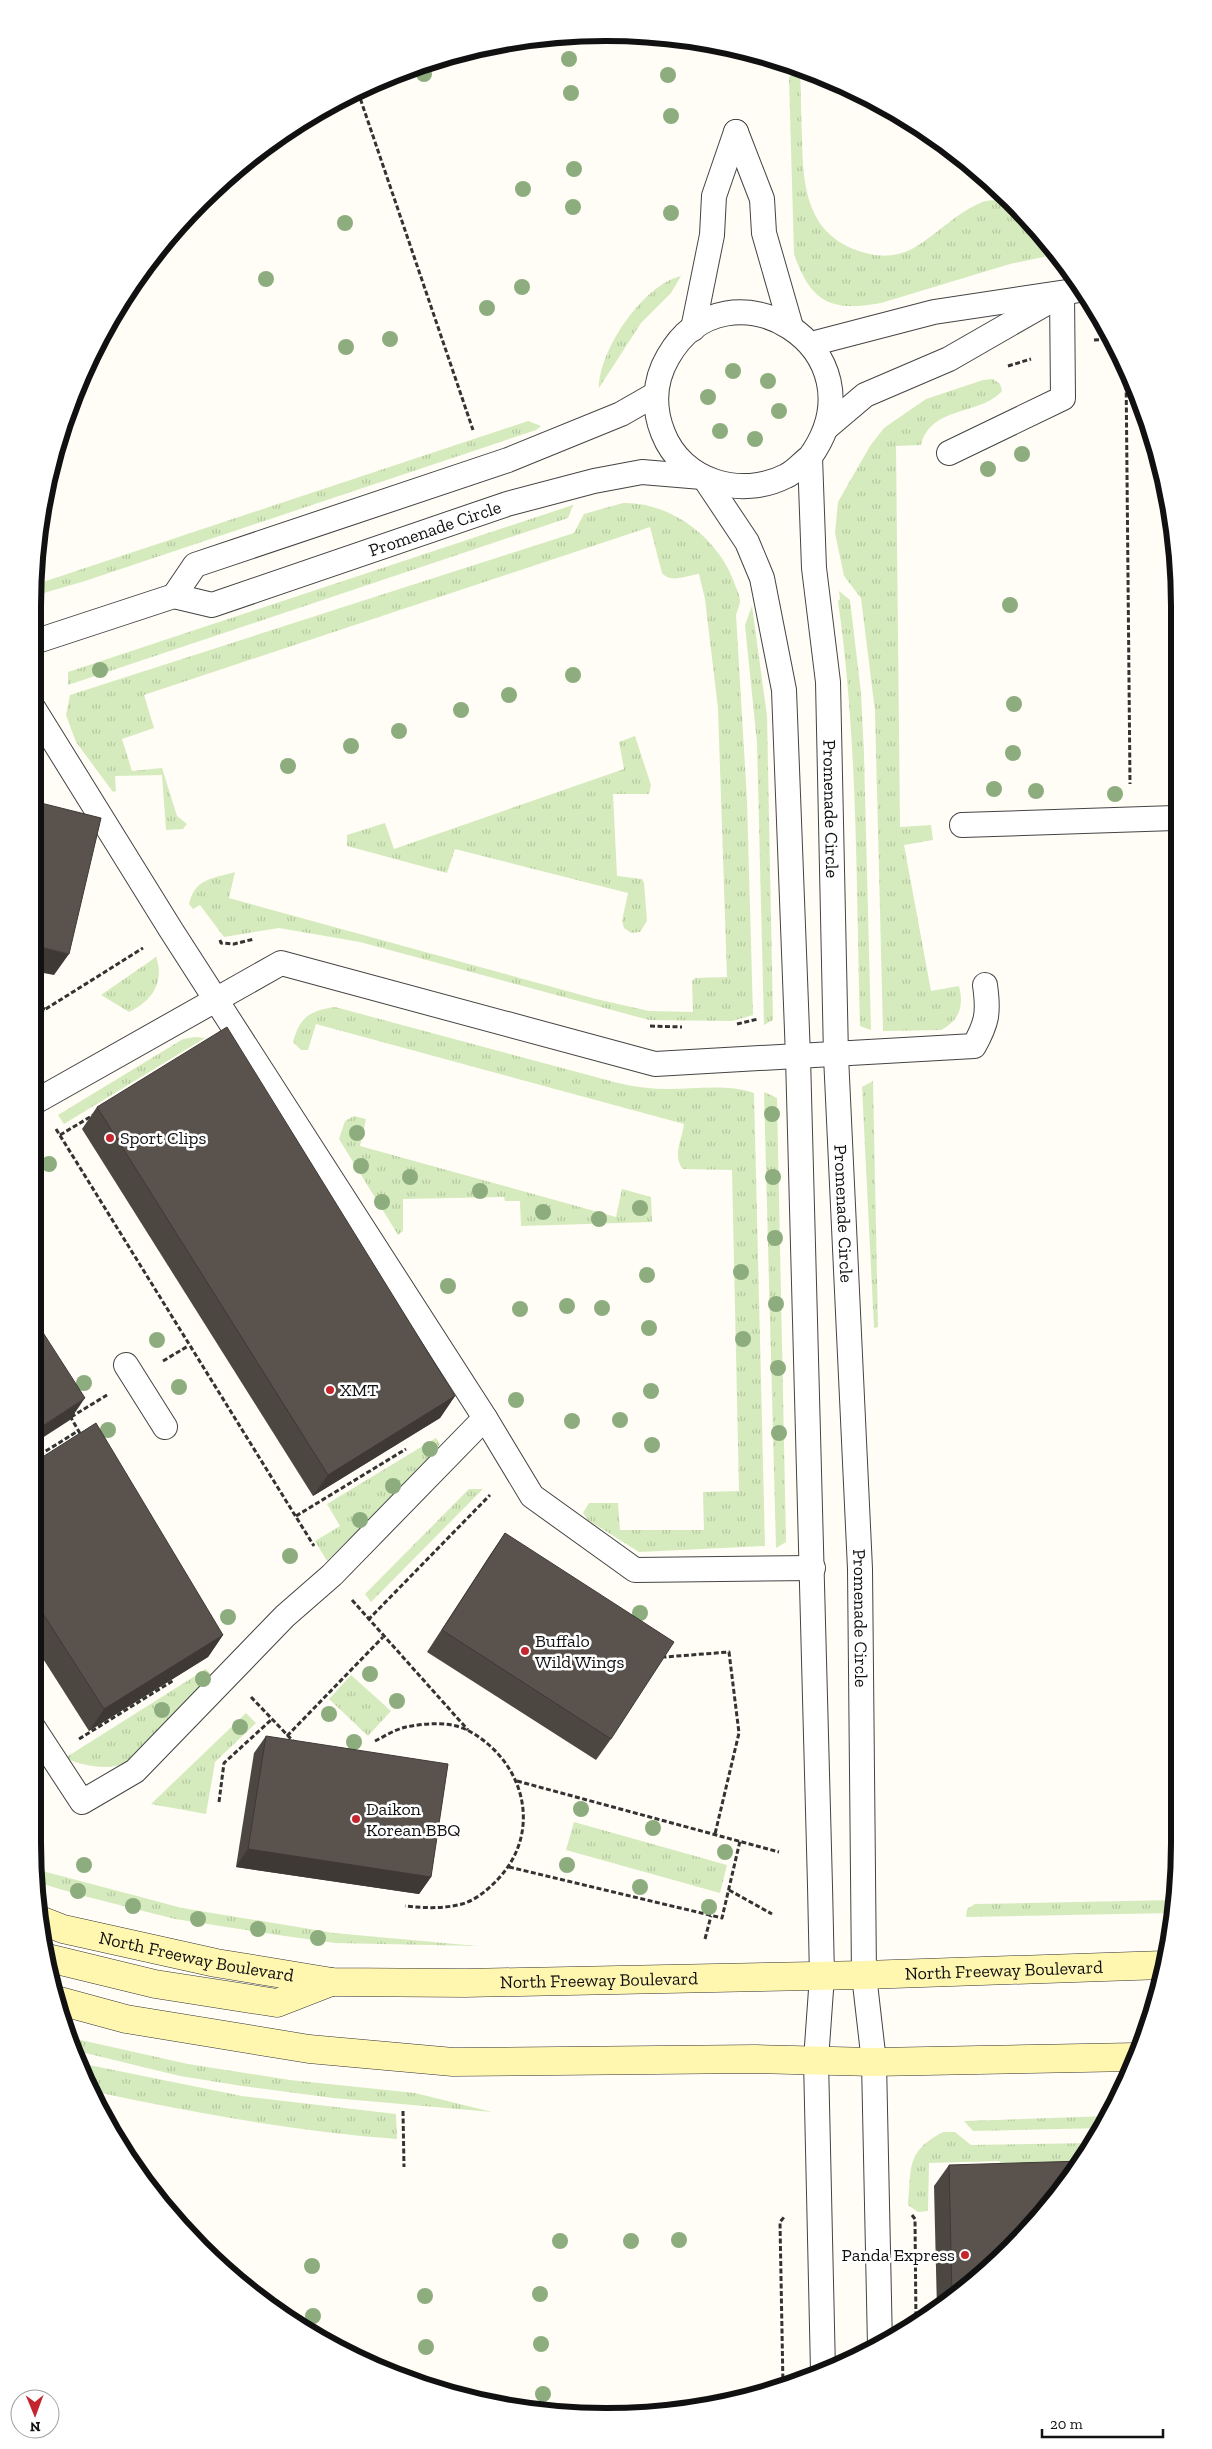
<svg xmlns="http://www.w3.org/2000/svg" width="1212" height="2449" viewBox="0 0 1212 2449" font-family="'Zilla Slab',serif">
<defs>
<pattern id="grass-tufts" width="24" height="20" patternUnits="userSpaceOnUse" patternTransform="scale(1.25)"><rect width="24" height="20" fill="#d5ebbd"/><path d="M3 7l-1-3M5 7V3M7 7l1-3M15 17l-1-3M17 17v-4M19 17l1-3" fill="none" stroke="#b6c8a1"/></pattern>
</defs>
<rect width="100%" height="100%" fill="#fffdf5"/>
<g fill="url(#grass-tufts)">
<path d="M 798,69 L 800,69 C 801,92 801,115 802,138 C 803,188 807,235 862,252 C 881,258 900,257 917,246 C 938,233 957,213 980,203 C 987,199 998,200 1006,202 L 1058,254 L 1010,264 L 881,303 C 831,312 811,303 794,254 L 789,77 Z"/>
<path d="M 681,276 L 671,293 L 641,323 L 599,388 C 599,350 643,285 681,276 Z"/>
<path d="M 993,379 L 1000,384 L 1002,391 C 980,416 931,405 921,445 L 896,446 L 900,827 L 931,825 L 933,840 L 904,845 L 931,991 L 959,986 C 964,1006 960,1020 941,1030 L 883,1031 L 875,711 L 861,598 L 844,576 L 835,533 L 838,502 L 870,446 L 884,428 L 926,399 L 983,380 Z"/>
<polygon points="528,421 541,426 536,430 85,581 37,595 34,592 34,585"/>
<path d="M 623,503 C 671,502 718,538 734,582 C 736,588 740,595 740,601 C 740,605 737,611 736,615 L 747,800 L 753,1015 L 732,1021 L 649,1020 L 360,942 L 279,928 L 224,937 L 200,905 L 193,909 L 189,904 C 195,878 212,879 235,872 L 229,898 L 596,999 L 649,1011 L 693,1012 L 692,981 L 695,978 L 727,977 L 718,708 L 705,599 L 699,574 C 687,575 671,584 662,573 L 650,527 L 144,695 L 154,728 L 122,739 L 132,771 L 162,768 L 177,816 L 187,824 L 183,829 L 166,830 L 162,775 L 115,776 L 116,791 L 113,792 L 76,742 L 66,715 L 70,695 L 574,533 L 584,514 Z"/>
<polygon points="573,505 568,518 68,685 68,672"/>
<path d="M 839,591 L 850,600 L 861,693 L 864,754 L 871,1030 L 860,1026 C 856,884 858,741 838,601 L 840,599 Z"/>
<polygon points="752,606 767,716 773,1020 764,1025 757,743 745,625"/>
<polygon points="635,736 651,785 649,794 613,794 617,876 642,879 644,883 647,921 640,932 631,933 624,928 622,921 628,893 455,849 447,873 347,846 347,835 385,823 394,849 624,769 619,742"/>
<path d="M 156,957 C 165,982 152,1001 129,1012 L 101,995 Z"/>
<path d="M 335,1007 L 618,1083 C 635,1087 651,1089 668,1089 C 697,1089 727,1084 754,1093 L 765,1546 L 639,1552 L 588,1520 L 583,1513 L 589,1503 L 618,1503 L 620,1530 L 704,1530 L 703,1492 L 739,1491 L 732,1170 L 683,1169 C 672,1156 682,1140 684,1124 L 316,1024 L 308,1050 L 301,1050 L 293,1042 C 300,1017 309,1011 335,1007 Z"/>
<polygon points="195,1037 205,1038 64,1124 58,1115 183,1039"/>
<polygon points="873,1081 878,1327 874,1328 862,1087"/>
<polygon points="764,1092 777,1098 786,1542 776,1548"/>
<polygon points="354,1116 366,1119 360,1146 616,1217 622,1189 651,1197 652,1222 521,1226 520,1201 505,1201 504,1197 403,1199 403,1231 398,1235 339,1139 345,1121"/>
<polygon points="436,1438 440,1444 426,1463 327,1561 315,1541 340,1526 327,1504"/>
<polygon points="469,1489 483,1489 371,1602 365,1594"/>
<path d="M 206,1669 L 213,1677 L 124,1764 C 104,1770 84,1766 65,1758 Z"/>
<polygon points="351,1675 391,1711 368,1736 329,1699"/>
<polygon points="246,1713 256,1723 215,1762 206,1814 151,1804"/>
<polygon points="574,1822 727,1865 720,1893 566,1850"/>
<polygon points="35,1869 182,1908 334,1933 477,1946 335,1943 278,1935 175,1919 80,1895 36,1882"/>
<polygon points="1175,1900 1173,1913 966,1917 967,1909 975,1904"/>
<polygon points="67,2037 188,2064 290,2080 415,2093 492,2112 333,2098 242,2086 180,2076 73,2050"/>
<path d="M 79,2063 L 242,2096 L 396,2114 L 397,2139 C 294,2131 193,2113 92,2091 Z"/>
<polygon points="1109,2116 1102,2128 973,2131 964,2121"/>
<path d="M 943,2132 L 955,2132 L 971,2145 L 1094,2143 L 1083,2162 L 1005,2168 L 999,2161 L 929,2163 L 928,2211 L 918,2212 L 908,2205 C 912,2168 905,2152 943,2132 Z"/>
</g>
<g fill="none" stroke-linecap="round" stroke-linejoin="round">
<g stroke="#444" stroke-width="26">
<g id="lane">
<polyline points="736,132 762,199 764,233 791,327"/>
<polyline points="693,329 712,235 714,196 736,132"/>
<polyline points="811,344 934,312 1080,290"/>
<polyline points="826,428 865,395 949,359 1050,301"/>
<polyline points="949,453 1063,398 1062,294"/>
<path id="s1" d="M 810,457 C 802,463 795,472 786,476 C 741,499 682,482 663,433 C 653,408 654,381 668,357 C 727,253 887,349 810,457 L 814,568 L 828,682 L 836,1056 L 860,1569 L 864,1975 L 874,2062 L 880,2346"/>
<polyline points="705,479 747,542 762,578 784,690 798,1057 820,1886 822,1976 816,2060 823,2371"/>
<polyline points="174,596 195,565 508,460 621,414 656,394"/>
<path id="s2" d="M 34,642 L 174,596 L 212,605 L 507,504 L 594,481 L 642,472 L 702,477"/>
<polyline points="34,709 171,930 485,1418 532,1496 635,1570 813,1568"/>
<polyline points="962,825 1175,818"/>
<path d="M 33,1103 L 281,963 L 655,1064 L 974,1046 C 987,1023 989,1013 985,985"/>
<polyline points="126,1365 165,1427"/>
<polyline points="33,1727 82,1802 135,1771 285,1616 332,1575 485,1418"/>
</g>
</g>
<g stroke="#333" stroke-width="29">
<g id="secondary">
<path id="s3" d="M 40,1920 L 63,1929 L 216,1963 L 332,1982 L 465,1983 L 864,1975 L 1164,1965"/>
<polyline points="44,1957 155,1984 277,2003 331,1982"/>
<polyline points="56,2000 126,2019 309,2049 453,2062 755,2059 874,2062 1135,2057"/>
</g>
</g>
<g stroke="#333" stroke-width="3" stroke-dasharray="5 2.5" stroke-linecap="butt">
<polyline points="358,92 473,430"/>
<polyline points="1094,340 1109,339"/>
<polyline points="1008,366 1031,359"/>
<polyline points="1126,370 1130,784"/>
<polyline points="220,940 221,943 234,944 254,939"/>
<polyline points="33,1006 45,1009"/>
<polyline points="33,1017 143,948"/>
<polyline points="737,1024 758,1019"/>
<polyline points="650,1026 682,1027"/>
<polyline points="56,1129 314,1546"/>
<polyline points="60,1135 95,1114"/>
<polyline points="163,1361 188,1346"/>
<polyline points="70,1416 82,1437"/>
<polyline points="71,1417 107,1395"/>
<polyline points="33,1459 78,1431"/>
<polyline points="296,1516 406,1449"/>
<polyline points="352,1600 468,1730"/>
<polyline points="368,1620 490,1495"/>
<polyline points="662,1655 665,1657 729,1652 739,1733 715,1834"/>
<polyline points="251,1697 293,1741"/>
<polyline points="287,1736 383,1637"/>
<polyline points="79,1739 174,1680"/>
<path d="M 375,1741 C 385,1736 396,1729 406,1727 C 426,1723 451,1721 469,1731 C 524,1761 543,1830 499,1878 C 489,1889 476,1900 462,1904 C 443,1909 425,1908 405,1906"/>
<polyline points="517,1781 779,1852"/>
<polyline points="219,1802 224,1763 271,1720"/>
<polyline points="509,1867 722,1918 740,1841"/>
<polyline points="729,1890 772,1914"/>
<polyline points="705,1939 711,1916"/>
<polyline points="403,2111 404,2167"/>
<polyline points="912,2215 915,2219 916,2325"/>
<polyline points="783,2386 780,2222 785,2216"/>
</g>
<use href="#lane" stroke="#fff" stroke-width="24"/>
<use href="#secondary" stroke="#fff6b0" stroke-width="28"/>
</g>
<g fill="#8dad7f">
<circle cx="569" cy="59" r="8"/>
<circle cx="424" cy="74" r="8"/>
<circle cx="668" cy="75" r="8"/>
<circle cx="571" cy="93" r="8"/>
<circle cx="671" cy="116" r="8"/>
<circle cx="574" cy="169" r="8"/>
<circle cx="523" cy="189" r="8"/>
<circle cx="573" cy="207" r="8"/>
<circle cx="671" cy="213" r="8"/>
<circle cx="345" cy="223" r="8"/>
<circle cx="266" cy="279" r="8"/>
<circle cx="522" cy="287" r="8"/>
<circle cx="487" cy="308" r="8"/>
<circle cx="390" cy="339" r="8"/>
<circle cx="346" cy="347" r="8"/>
<circle cx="733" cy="371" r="8"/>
<circle cx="768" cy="381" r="8"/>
<circle cx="708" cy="397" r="8"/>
<circle cx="779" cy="411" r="8"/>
<circle cx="720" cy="431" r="8"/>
<circle cx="755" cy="439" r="8"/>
<circle cx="1022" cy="454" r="8"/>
<circle cx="988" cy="469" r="8"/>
<circle cx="1010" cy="605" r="8"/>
<circle cx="100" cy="670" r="8"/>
<circle cx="573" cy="675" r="8"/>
<circle cx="509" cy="695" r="8"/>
<circle cx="1014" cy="704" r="8"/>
<circle cx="461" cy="710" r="8"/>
<circle cx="399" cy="731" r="8"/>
<circle cx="351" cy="746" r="8"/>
<circle cx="1013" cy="753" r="8"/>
<circle cx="288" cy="766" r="8"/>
<circle cx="994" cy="789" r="8"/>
<circle cx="1036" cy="791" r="8"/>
<circle cx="1115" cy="794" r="8"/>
<circle cx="772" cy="1114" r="8"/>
<circle cx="357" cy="1133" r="8"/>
<circle cx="49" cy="1164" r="8"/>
<circle cx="361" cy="1166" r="8"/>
<circle cx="410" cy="1177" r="8"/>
<circle cx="773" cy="1177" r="8"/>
<circle cx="480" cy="1191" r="8"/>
<circle cx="382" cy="1202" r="8"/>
<circle cx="640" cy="1208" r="8"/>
<circle cx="543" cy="1212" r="8"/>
<circle cx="599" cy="1219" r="8"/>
<circle cx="775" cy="1238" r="8"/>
<circle cx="741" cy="1272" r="8"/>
<circle cx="647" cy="1275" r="8"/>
<circle cx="448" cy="1286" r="8"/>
<circle cx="776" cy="1304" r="8"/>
<circle cx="567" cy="1306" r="8"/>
<circle cx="602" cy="1308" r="8"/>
<circle cx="520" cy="1309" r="8"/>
<circle cx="649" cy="1328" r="8"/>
<circle cx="743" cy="1339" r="8"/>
<circle cx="157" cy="1340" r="8"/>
<circle cx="778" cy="1368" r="8"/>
<circle cx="84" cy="1383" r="8"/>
<circle cx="179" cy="1387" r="8"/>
<circle cx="651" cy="1391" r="8"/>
<circle cx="516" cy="1400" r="8"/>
<circle cx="620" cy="1420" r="8"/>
<circle cx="572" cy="1421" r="8"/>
<circle cx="108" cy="1430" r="8"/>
<circle cx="779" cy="1433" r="8"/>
<circle cx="652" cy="1445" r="8"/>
<circle cx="430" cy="1449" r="8"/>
<circle cx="393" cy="1486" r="8"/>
<circle cx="360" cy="1520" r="8"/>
<circle cx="290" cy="1556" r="8"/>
<circle cx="640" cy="1613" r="8"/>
<circle cx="228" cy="1617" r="8"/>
<circle cx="370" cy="1674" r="8"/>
<circle cx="203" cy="1679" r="8"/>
<circle cx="397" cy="1701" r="8"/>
<circle cx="162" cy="1710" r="8"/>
<circle cx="329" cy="1714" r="8"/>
<circle cx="240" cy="1727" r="8"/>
<circle cx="354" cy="1742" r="8"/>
<circle cx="581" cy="1809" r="8"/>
<circle cx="653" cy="1828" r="8"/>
<circle cx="725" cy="1852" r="8"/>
<circle cx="84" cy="1865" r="8"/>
<circle cx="567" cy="1865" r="8"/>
<circle cx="640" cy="1887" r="8"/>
<circle cx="78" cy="1891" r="8"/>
<circle cx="133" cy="1906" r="8"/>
<circle cx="709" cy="1907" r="8"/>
<circle cx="198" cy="1919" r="8"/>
<circle cx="258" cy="1929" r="8"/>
<circle cx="318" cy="1938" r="8"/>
<circle cx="679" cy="2240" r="8"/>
<circle cx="560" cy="2241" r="8"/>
<circle cx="631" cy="2241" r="8"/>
<circle cx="312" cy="2266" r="8"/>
<circle cx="540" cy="2294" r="8"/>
<circle cx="425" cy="2296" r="8"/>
<circle cx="313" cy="2316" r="8"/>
<circle cx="541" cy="2344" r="8"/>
<circle cx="426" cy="2347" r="8"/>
<circle cx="543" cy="2394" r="8"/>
</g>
<g fill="#4d4742">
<polygon points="1168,507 1175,531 1175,747 1169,747"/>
<polygon points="97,1107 455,1396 440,1418 313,1496 82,1129"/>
<polygon points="33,1463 223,1635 208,1657 89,1731 33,1643"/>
<polygon points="505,1533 611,1739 596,1760 427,1652 490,1555"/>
<polygon points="266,1736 431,1877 419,1894 236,1867 254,1753"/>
<polygon points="949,2165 1012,2248 937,2310 934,2186"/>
</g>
<g fill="#3f3936">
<polygon points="1175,738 1175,747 1169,747"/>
<polygon points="33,945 69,954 54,975 33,971"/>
<polygon points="455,1396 440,1418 313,1496 328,1475"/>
<polygon points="85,1398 70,1420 33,1444 33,1432"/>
<polygon points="223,1635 208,1657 89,1731 104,1709"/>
<polygon points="248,1849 431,1877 419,1894 236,1867"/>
</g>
<g fill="#5a524d" stroke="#3f3936">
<polygon points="33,801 101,818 69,954 33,945"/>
<polygon points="227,1027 455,1396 328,1475 97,1107"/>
<polygon points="33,1317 85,1398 33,1432"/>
<polygon points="96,1423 223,1635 104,1709 33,1598 33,1463"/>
<polygon points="505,1533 674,1642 611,1739 442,1630"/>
<polygon points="266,1736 448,1764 431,1877 248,1849"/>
<polygon points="1083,2161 1012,2248 952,2297 949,2165"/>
</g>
<g fill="#c4262e" stroke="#fff" stroke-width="2">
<circle cx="110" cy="1138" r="5"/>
<circle cx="330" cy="1390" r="5"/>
<circle cx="525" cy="1651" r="5"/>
<circle cx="356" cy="1819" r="5"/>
<circle cx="965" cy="2255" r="5"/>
</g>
<g text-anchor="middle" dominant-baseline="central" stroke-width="5" stroke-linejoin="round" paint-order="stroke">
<g font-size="18" fill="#111" stroke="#fff">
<text stroke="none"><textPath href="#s2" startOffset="422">Promenade Circle</textPath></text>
<text stroke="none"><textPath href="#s1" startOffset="899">Promenade Circle</textPath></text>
<text stroke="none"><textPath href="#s1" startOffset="1304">Promenade Circle</textPath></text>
<text stroke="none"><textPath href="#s1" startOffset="1709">Promenade Circle</textPath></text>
<text stroke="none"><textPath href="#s3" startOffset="161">North Freeway Boulevard</textPath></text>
<text stroke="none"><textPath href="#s3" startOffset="971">North Freeway Boulevard</textPath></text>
<text stroke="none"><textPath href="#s3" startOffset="566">North Freeway Boulevard</textPath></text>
</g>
<g font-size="18" fill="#111" stroke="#fff" text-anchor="start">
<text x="120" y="1138">Sport Clips</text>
<text x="340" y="1390">XMT</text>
<text x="535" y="1641">Buffalo<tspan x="535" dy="21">Wild Wings</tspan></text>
<text x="366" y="1809">Daikon<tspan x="366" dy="21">Korean BBQ</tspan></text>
<text x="955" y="2255" text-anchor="end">Panda Express</text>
</g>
</g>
<path d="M0 0H1212V2449H0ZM606 41H606A565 565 0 0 1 1171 606V1843A565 565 0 0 1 606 2408H606A565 565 0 0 1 41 1843V606A565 565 0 0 1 606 41Z" fill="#fff" fill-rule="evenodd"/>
<path fill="none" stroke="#111" stroke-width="6" d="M606 41H606A565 565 0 0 1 1171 606V1843A565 565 0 0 1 606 2408H606A565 565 0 0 1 41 1843V606A565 565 0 0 1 606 41Z"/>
<g transform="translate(35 2414) rotate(179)"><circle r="24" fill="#ffffff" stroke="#a0a0a0"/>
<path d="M0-4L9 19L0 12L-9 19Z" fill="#c4262e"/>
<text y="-8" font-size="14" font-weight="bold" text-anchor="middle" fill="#111111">N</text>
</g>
<path d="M1042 2429v8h121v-8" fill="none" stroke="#111111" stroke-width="2.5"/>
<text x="1050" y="2429" font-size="15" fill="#111111" stroke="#ffffff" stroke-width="4" paint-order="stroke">20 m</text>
</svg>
